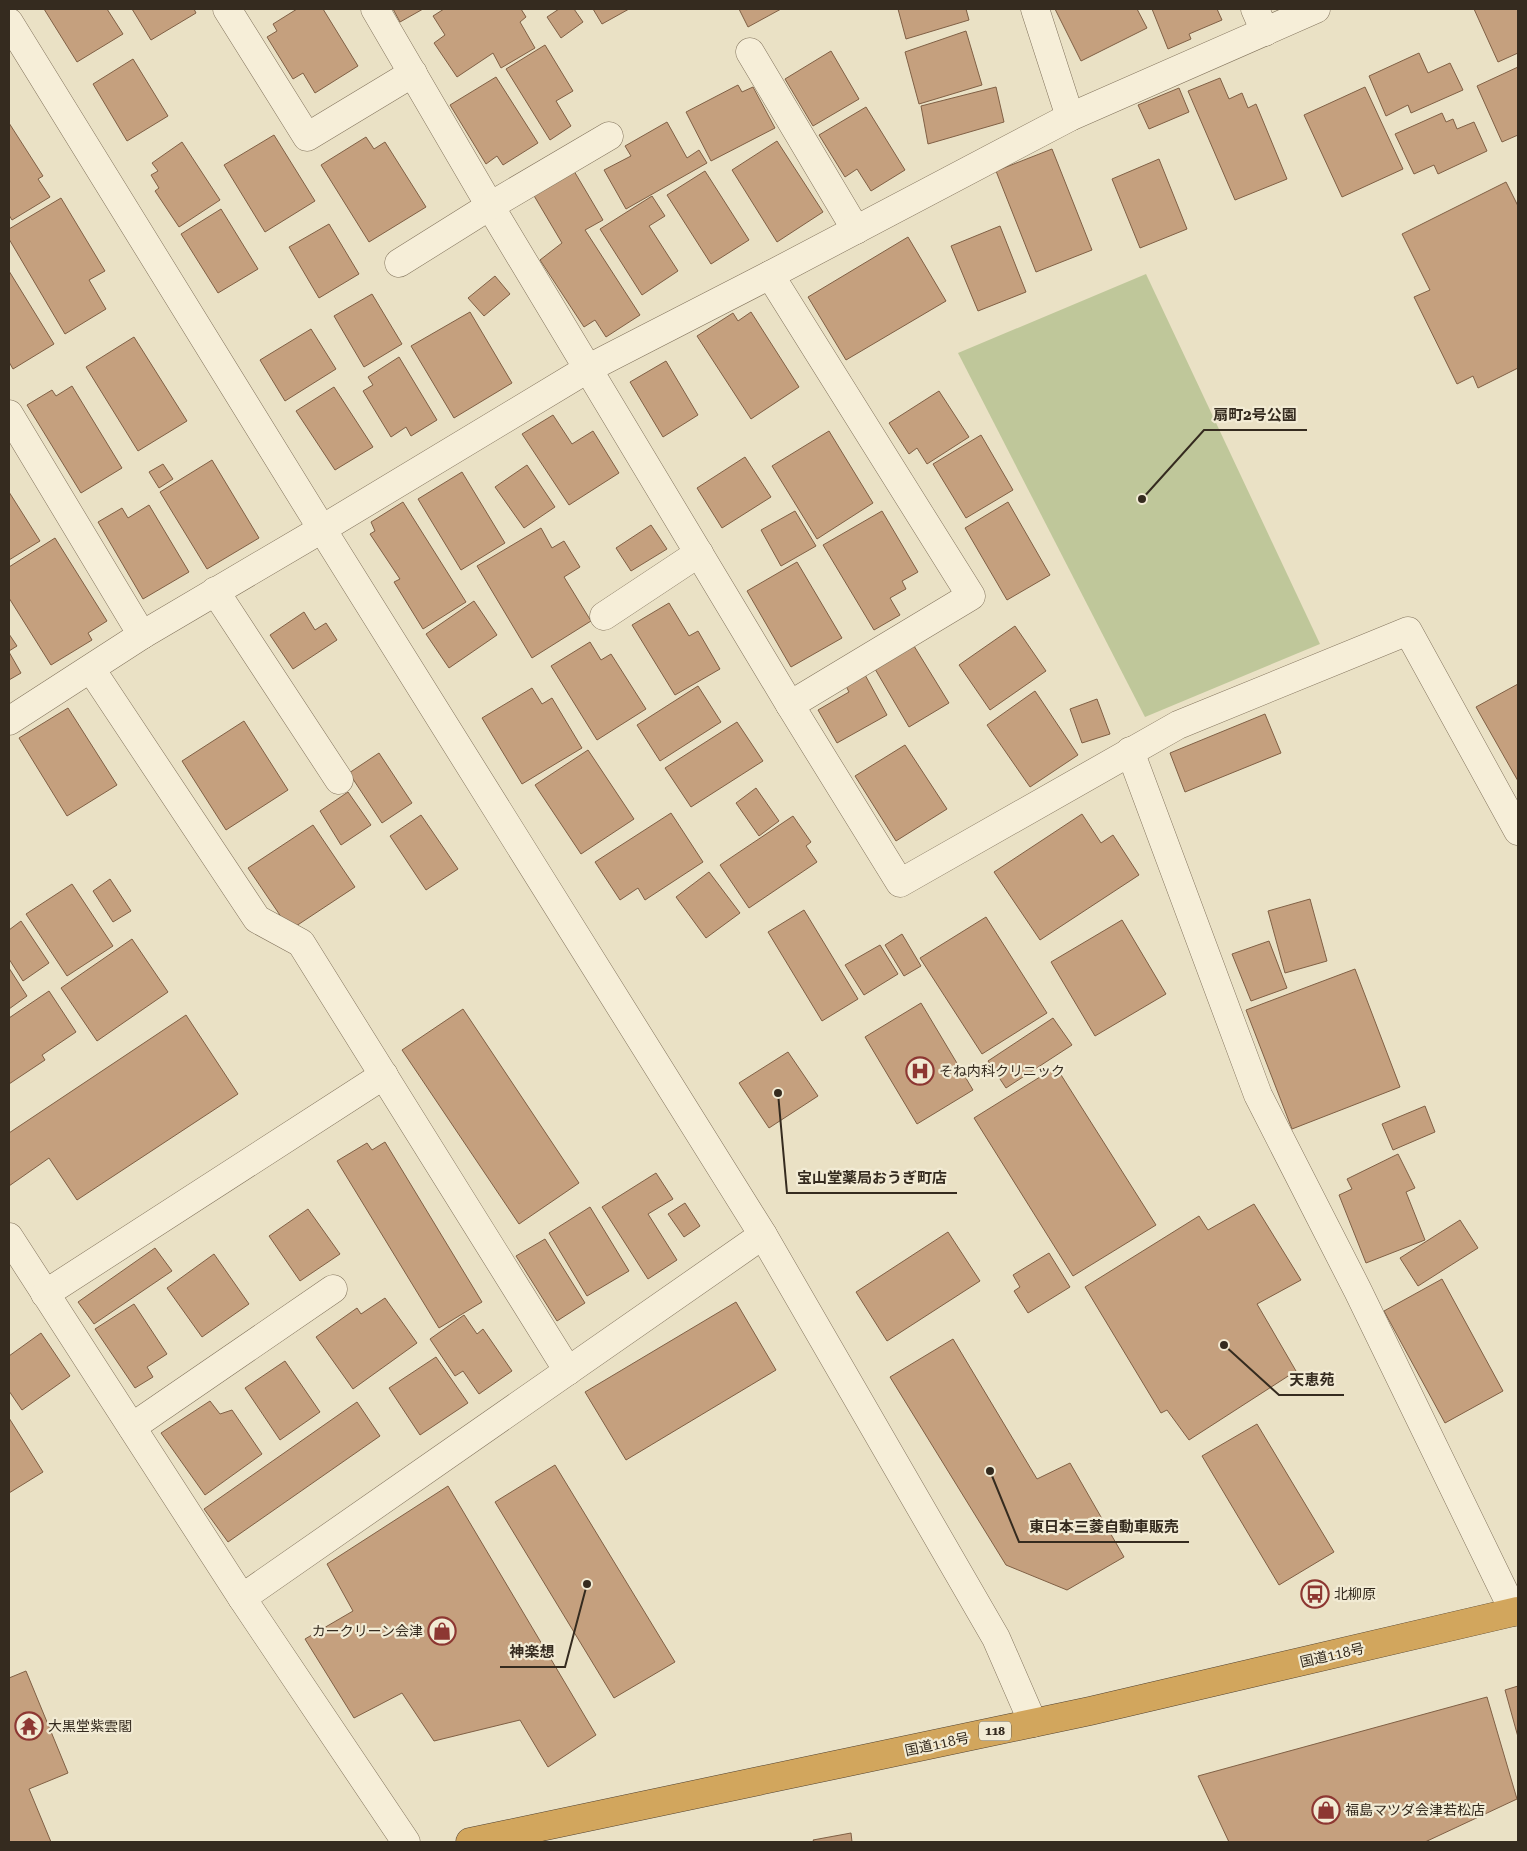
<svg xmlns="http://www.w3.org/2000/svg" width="1527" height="1851" viewBox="0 0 1527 1851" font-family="'Roboto Serif','Noto Sans JP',serif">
<rect width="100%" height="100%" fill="#eae1c5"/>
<polygon fill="#bfc79a" points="1146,274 1320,644 1145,717 958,353"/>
<g fill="#c5a07e" stroke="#806045">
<polygon points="44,9 107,9 123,34 77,62"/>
<polygon points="132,9 194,9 196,13 151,40"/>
<polygon points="297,9 323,9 358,66 315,93 303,73 293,79 267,37 277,31 273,24"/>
<polygon points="393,9 423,9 400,22"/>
<polygon points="444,9 521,9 526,17 520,22 535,48 501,68 493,53 457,77 434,43 445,35 433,16"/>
<polygon points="559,9 574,9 583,22 561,38 547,17"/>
<polygon points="593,9 629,9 602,24"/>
<polygon points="739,9 781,9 748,27"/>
<polygon points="898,9 966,9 969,20 906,39"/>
<polygon points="1055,9 1137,9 1147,28 1081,61"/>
<polygon points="1152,9 1217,9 1222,20 1189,34 1191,39 1168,49"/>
<polygon points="1474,9 1518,9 1518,53 1498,62"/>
<polygon points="966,31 982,85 919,104 905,52"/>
<polygon points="545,45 573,91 556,101 571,126 550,140 506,69"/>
<polygon points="831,51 859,99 813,126 785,79"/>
<polygon points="1419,53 1428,73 1450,63 1463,90 1411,113 1408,105 1386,116 1369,76"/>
<polygon points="133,59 168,116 127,141 93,84"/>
<polygon points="1518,67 1518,135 1502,142 1477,86"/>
<polygon points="496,77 538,143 503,165 497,156 486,164 450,105"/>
<polygon points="1220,78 1229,99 1242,93 1248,108 1256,104 1287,179 1235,200 1188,91"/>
<polygon points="738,85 742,92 753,87 775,128 711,161 686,112"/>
<polygon points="996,87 1004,122 928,144 921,106"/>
<polygon points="1365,87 1403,169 1342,197 1304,115"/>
<polygon points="1179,88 1189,112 1149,129 1138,105"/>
<polygon points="866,107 905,170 871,191 857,169 845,177 819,135"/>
<polygon points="1442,113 1446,122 1453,119 1457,129 1474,122 1487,151 1438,174 1434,165 1414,174 1395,134"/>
<polygon points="667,122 687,158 699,150 707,163 626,209 604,170 631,156 625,146"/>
<polygon points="9,123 43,176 38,179 50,197 12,220 9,215"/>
<polygon points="274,135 315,201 265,232 224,165"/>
<polygon points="366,137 374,149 385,142 426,207 369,242 321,165"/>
<polygon points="777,141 823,212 777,242 732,170"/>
<polygon points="182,142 220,200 179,227 155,191 159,188 151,175 158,171 152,163"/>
<polygon points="1052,149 1092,250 1036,272 996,171"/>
<polygon points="1159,159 1187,229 1140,248 1112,179"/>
<polygon points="574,171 603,220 585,230 640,315 606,337 595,320 584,327 540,260 562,243 533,194"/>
<polygon points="705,171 749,240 711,264 667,195"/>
<polygon points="1506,182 1518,206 1518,368 1478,388 1473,376 1457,384 1414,297 1430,290 1402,234"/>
<polygon points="652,196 665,216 649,226 678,271 642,295 600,229"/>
<polygon points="61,198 105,271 89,280 106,309 65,334 9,239 9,229"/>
<polygon points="221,209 258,269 218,293 181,234"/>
<polygon points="329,224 359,274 319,298 289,247"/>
<polygon points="1000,226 1026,292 978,311 951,246"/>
<polygon points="908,237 946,301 846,360 808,297"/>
<polygon points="9,271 54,344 13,369 9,362"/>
<polygon points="495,276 510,294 484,316 468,298"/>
<polygon points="372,294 402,344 364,367 334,316"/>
<polygon points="470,312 512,383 454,418 411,346"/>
<polygon points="751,312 799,387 751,419 697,336 733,313 738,321"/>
<polygon points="311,329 336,369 285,401 260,360"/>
<polygon points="134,337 187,421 138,451 86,367"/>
<polygon points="399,357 437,420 411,436 406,427 391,437 363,391 373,385 368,377"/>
<polygon points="666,361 698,415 663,437 630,382"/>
<polygon points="72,386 122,468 81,493 27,405 52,390 56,396"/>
<polygon points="334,387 373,447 335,470 296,411"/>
<polygon points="939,391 969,437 927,464 917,448 909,454 889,423"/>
<polygon points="553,415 572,444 593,431 619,473 569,505 522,434"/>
<polygon points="829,431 873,503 817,539 772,466"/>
<polygon points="981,435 1013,490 966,518 933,464"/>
<polygon points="745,457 771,497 722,528 697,488"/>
<polygon points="212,460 259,538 207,569 160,492"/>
<polygon points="163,464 173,479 159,488 149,472"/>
<polygon points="527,465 555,507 524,528 495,487"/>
<polygon points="462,472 505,543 461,570 418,499"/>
<polygon points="9,492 40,541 9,560"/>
<polygon points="403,502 466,602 423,629 394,582 400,579 370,534 375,531 371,522"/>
<polygon points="1008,502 1050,575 1007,600 965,528"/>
<polygon points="149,505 189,572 143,599 98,522 122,508 128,518"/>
<polygon points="795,511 816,546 781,566 761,530"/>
<polygon points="882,511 918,572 902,581 906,589 890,598 900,615 874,630 823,545"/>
<polygon points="651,525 667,549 631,571 616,548"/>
<polygon points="541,528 552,548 564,541 580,567 564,577 591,621 532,658 477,566"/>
<polygon points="55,538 107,621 88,633 92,640 51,665 9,598 9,567"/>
<polygon points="797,562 842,638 791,667 747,591"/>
<polygon points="474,601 497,635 449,668 426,634"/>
<polygon points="669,603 689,636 698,631 720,669 675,695 632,625"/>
<polygon points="304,612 315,630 326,623 337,640 293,669 270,635"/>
<polygon points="1015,626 1046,671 990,710 959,665"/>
<polygon points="9,634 17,646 9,651"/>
<polygon points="590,642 601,660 611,654 646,709 597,740 551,666"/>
<polygon points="914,646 949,703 909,727 875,669"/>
<polygon points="9,652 21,673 9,680"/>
<polygon points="864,673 887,715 837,743 818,710 849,692 845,684"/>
<polygon points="1518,684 1518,781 1476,707"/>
<polygon points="698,686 721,722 660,761 637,725"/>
<polygon points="532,688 542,704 552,698 582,748 522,784 482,718"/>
<polygon points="1035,691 1078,755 1030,787 987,725"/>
<polygon points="1097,699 1110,734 1082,743 1070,709"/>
<polygon points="68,708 117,785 67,816 19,738"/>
<polygon points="1265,714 1281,753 1185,792 1170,753"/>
<polygon points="244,721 288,790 226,830 182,761"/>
<polygon points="737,722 763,761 691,807 665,768"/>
<polygon points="905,745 947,809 896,841 855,776"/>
<polygon points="588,750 634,819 581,854 535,785"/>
<polygon points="379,753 412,803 382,823 349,773"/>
<polygon points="756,788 779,821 759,836 736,803"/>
<polygon points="348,792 371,825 341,845 320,811"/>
<polygon points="671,813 703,862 645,900 638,888 620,900 595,862"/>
<polygon points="1082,814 1101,843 1113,835 1139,875 1040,940 994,872"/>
<polygon points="421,815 458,869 426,890 390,836"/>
<polygon points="793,816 811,842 806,846 817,862 749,908 720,865"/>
<polygon points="313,825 355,887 290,930 248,868"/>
<polygon points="709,872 740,913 706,938 676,897"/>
<polygon points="110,879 131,911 113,922 93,891"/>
<polygon points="72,884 113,946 67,976 26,914"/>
<polygon points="1310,899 1327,961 1285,973 1268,911"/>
<polygon points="804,910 858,999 822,1021 768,932"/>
<polygon points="986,917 1047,1013 982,1054 920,958"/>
<polygon points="1122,920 1166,994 1095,1036 1051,962"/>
<polygon points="21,921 49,963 23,981 9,959 9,930"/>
<polygon points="902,934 921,966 904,976 885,945"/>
<polygon points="132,939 168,992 97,1041 61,988"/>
<polygon points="1269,941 1287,988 1251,1001 1232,954"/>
<polygon points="880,945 898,974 864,995 845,965"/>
<polygon points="9,968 27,996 9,1009"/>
<polygon points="1355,969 1400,1087 1292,1129 1246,1010"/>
<polygon points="49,991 76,1032 42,1055 45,1060 9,1084 9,1018"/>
<polygon points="921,1003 973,1090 917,1124 865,1037"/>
<polygon points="463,1009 579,1183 519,1224 402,1050"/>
<polygon points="186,1015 238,1094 77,1200 49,1158 9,1186 9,1133"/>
<polygon points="1053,1018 1072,1045 1006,1088 988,1061"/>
<polygon points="788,1052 818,1096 769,1128 739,1083"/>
<polygon points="1056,1067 1156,1225 1073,1276 974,1118"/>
<polygon points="1425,1106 1435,1132 1393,1150 1382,1124"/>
<polygon points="385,1142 482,1302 439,1328 337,1161 367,1143 372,1150"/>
<polygon points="1398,1154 1415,1188 1406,1192 1425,1240 1366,1263 1339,1195 1352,1189 1347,1179"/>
<polygon points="656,1173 673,1199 648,1214 677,1260 648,1279 602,1207"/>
<polygon points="685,1203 700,1226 684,1237 668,1214"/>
<polygon points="1254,1204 1301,1280 1257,1304 1296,1371 1189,1440 1167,1410 1161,1413 1085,1287 1199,1216 1208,1230"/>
<polygon points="590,1207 629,1271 587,1296 549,1233"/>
<polygon points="308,1209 340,1254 300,1281 269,1236"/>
<polygon points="1460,1220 1478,1248 1418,1286 1400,1258"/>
<polygon points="948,1232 980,1281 887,1341 856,1292"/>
<polygon points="545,1239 585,1303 557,1321 516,1256"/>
<polygon points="155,1248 172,1271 94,1324 78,1302"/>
<polygon points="1049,1253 1070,1287 1028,1313 1014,1291 1020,1287 1013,1275"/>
<polygon points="214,1254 249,1304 202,1337 167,1288"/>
<polygon points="1442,1279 1503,1391 1445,1423 1384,1311"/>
<polygon points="385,1298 417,1343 353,1389 316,1337 357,1308 361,1314"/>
<polygon points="736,1302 776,1370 626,1460 585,1392"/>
<polygon points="134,1304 167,1354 147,1367 153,1377 135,1388 95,1329"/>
<polygon points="464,1315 477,1334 483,1329 512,1371 479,1394 463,1371 455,1376 430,1339"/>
<polygon points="41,1333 70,1376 22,1410 9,1391 9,1356"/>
<polygon points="953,1339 1037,1479 1070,1463 1124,1557 1067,1590 1006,1565 890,1377"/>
<polygon points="436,1357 468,1403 420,1435 389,1388"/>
<polygon points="285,1361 320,1412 280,1440 245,1388"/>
<polygon points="210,1401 220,1414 232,1410 262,1454 205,1495 161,1433"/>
<polygon points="357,1402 380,1436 228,1542 204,1509"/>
<polygon points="9,1418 43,1472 9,1493"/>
<polygon points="1257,1424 1334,1552 1279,1585 1202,1456"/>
<polygon points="555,1465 675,1662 614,1698 495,1502"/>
<polygon points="448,1486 596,1735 548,1767 520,1720 434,1741 402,1693 354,1718 305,1639 353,1611 327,1564"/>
<polygon points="26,1671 68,1773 29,1789 51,1842 9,1842 9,1678"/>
<polygon points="1518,1686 1518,1737 1505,1690"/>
<polygon points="1487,1697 1517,1799 1425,1842 1229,1842 1198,1776"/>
<polygon points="851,1833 852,1842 814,1842 813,1840"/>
</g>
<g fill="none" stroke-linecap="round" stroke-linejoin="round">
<g stroke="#83745d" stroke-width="29">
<g id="minor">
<polyline points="227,9 307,137 413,73"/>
<polyline points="375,9 490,206 790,705 900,883 1178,725 1408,631 1518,831"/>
<polyline points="1035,9 1070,117"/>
<polyline points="1255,9 1265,32"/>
<polyline points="9,22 322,529 763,1235 996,1638 1033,1723"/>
<polyline points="750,52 856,230"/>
<polyline points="399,263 490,206 609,136"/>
<polyline points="770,275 971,596 790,705"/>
<polyline points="9,414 142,635"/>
<polyline points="215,591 339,780"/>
<polyline points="604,616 699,553"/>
<polyline points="91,669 257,919 301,943 568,1371"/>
<polyline points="9,721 142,635 322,529 589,368 770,275 1070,117 1316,9"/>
<polyline points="1130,751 1258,1095 1358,1291 1514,1612"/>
<polyline points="9,1237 242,1598 406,1842"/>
<polyline points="45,1294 384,1075"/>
<polyline points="132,1427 333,1289"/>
<polyline points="242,1598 763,1235"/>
</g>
</g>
<g stroke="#524231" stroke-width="29">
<polyline id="highway" points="470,1842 1090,1711 1518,1611"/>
</g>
<use href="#minor" stroke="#f6eed8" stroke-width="28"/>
<use href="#highway" stroke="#d2a65d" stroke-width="28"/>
</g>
<defs>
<g id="hospital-ring" transform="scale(1.4375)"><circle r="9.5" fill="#f2ebd4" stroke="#8d3732" stroke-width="1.5"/><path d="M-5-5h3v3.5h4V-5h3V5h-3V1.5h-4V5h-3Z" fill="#8d3732"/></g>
<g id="bus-ring" transform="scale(1.4375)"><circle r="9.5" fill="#f2ebd4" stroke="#8d3732" stroke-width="1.5"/><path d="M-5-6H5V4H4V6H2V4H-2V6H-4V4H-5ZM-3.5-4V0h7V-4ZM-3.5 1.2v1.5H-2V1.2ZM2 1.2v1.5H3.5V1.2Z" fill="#8d3732"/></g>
<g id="shop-ring" transform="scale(1.4375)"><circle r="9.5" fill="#f2ebd4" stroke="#8d3732" stroke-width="1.5"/><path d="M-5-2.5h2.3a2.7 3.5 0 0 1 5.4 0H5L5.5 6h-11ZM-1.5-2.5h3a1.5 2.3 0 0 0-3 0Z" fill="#8d3732"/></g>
<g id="temple-ring" transform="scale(1.4375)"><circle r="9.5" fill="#f2ebd4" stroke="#8d3732" stroke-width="1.5"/><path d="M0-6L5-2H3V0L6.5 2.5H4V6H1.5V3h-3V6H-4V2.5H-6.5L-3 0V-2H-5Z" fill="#8d3732"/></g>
</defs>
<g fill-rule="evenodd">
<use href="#hospital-ring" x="920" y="1071"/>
<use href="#bus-ring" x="1315" y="1594"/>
<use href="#shop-ring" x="442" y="1631"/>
<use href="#temple-ring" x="29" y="1726"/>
<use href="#shop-ring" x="1326" y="1810"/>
</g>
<g text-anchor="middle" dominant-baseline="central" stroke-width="4.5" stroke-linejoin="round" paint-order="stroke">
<rect fill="#f2ebd4" stroke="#6e6555" stroke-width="1" x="979" y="1721.5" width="32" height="19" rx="4"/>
<g font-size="12" font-weight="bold" fill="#352b1f">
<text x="995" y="1731">118</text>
</g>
<g font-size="14" fill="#352b1f" stroke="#f2ebd4" text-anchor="start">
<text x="939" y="1071">そね内科クリニック</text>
<text x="1334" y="1594">北柳原</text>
<text x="423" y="1631" text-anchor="end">カークリーン会津</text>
<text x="48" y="1726">大黒堂紫雲閣</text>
<text x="1345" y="1810">福島マツダ会津若松店</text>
</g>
<g font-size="14" fill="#352b1f" stroke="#f2ebd4">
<text transform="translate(1332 1655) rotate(-13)">国道118号</text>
<text transform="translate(937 1744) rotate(-12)">国道118号</text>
</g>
</g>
<path fill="none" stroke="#352b1f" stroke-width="2" d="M1142 499L1204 430H1307M778 1093L787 1193H957M1224 1345L1279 1395H1344M990 1471L1019 1542H1189M587 1584L565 1667H500"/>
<g fill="#352b1f" stroke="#f2ebd4" stroke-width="2">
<circle cx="1142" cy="499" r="5"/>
<circle cx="778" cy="1093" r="5"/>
<circle cx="1224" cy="1345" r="5"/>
<circle cx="990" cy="1471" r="5"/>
<circle cx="587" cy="1584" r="5"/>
</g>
<g font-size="15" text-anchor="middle" font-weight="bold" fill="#352b1f" stroke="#f2ebd4" stroke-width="4.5" stroke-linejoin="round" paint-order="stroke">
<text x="1255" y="420">扇町2号公園</text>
<text x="872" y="1183">宝山堂薬局おうぎ町店</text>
<text x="1312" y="1385">天恵苑</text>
<text x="1104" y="1532">東日本三菱自動車販売</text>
<text x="532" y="1657">神楽想</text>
</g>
<rect width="1527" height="1851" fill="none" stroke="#352b1f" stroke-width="20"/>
</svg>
